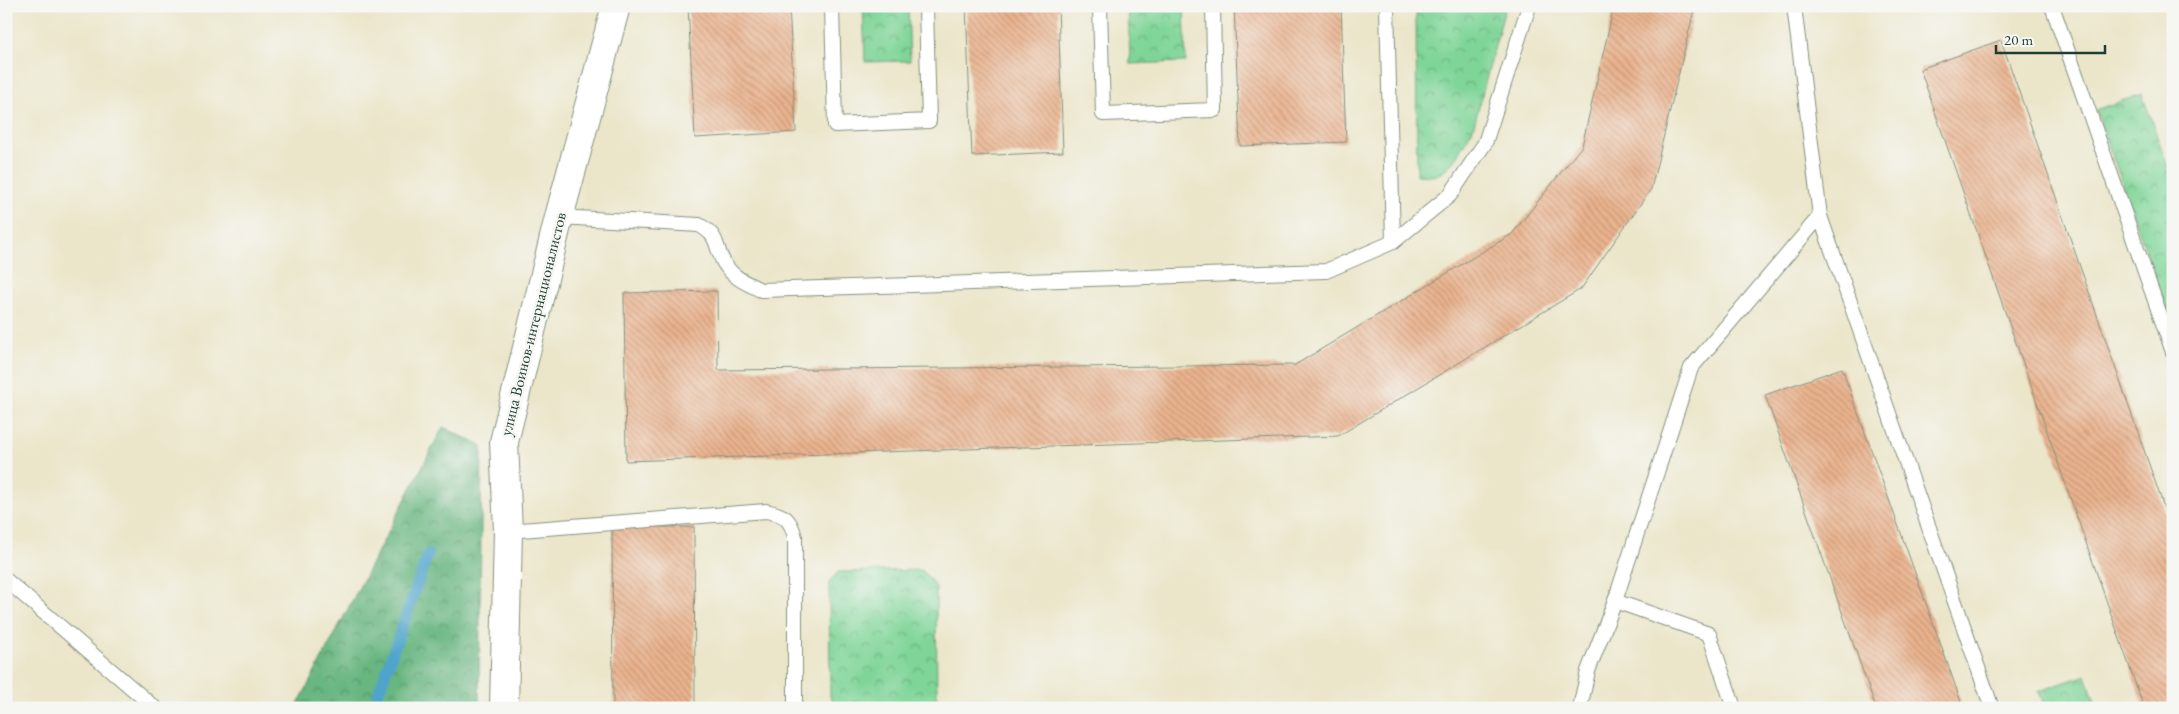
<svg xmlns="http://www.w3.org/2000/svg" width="2179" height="714" viewBox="0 0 2179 714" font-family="'EB Garamond',serif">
<defs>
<pattern id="forest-crowns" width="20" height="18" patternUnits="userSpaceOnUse" patternTransform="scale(1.25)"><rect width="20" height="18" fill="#67b680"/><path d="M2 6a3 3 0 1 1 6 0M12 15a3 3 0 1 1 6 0" fill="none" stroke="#54956a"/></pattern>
<pattern id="park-crowns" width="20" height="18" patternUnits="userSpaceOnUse" patternTransform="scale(1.25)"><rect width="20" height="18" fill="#7fd598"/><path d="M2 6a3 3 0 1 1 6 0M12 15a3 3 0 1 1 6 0" fill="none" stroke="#67ae7d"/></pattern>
<pattern id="building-back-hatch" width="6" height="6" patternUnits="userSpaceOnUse" patternTransform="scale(1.25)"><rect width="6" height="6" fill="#ebb38e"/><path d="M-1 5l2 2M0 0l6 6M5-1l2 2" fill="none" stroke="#be9375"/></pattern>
</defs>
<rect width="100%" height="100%" fill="#f6f6f2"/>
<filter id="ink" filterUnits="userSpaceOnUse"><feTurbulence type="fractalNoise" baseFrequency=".02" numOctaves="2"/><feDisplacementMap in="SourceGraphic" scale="10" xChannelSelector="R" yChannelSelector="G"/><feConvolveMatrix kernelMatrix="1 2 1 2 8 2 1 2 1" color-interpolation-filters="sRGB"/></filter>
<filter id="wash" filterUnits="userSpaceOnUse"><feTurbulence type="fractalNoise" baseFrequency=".0096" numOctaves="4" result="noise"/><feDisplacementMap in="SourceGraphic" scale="20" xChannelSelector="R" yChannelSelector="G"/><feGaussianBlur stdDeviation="1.12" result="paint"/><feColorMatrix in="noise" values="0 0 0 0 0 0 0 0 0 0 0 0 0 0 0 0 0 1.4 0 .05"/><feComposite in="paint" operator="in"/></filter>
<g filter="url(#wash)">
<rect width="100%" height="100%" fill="#ebe6ca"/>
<polygon fill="url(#forest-crowns)" stroke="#437a5a" points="443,427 482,446 479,708 296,708"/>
<g fill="url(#park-crowns)" stroke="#4f8966">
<polygon points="863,6 908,6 910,61 865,62"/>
<polygon points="1128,6 1184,6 1186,62 1130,64"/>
<polygon points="1505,8 1473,129 1453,162 1443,172 1434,176 1417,175 1416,9"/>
<polygon points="2142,94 2173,181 2173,327 2096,110"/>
<polygon points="922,570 936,587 937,699 922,708 839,708 830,697 829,582 838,572"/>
<polygon points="2086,675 2097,708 2045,708 2039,691"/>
</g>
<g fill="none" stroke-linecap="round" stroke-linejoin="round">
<polyline stroke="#50a4cc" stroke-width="11" points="373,708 428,554"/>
</g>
<g id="blocks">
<g fill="url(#building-back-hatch)">
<polygon points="688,6 789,6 796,132 695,138"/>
<polygon points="966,6 1058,6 1063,152 972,156"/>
<polygon points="1234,6 1341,6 1346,142 1240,146"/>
<polygon points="1614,6 1695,6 1651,189 1581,289 1338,436 626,461 624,293 717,291 718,370 1295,365 1512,234 1582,146"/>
<polygon points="2001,40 2173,533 2173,708 2144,708 1920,69"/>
<polygon points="1842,368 1954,682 1963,708 1876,708 1765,395"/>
<polygon points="612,527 694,527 695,708 613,708"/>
</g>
</g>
</g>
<g filter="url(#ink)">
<use href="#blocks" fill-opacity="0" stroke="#85927f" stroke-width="1"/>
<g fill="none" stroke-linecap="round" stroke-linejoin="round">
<g stroke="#85927f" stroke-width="16">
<g id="lane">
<polyline points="832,6 835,125 929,121 926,6"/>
<polyline points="1100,6 1103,114 1215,110 1213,6"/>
<polyline points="1387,6 1393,242"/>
<polyline points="2052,6 2173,352"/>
<polyline points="1820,216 1992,708"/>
<path d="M 559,217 L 699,225 C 720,236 714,246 724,263 C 733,278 746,283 761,290 L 1326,271 L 1393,242 L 1450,195 L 1485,143 L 1529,6"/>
<path d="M 508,531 L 766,511 C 785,515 790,518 795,537 L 795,708"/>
<polyline points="6,580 155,708"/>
<polyline points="1615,601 1709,634 1734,708"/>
<polyline points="1580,708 1588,671 1615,601 1691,368 1820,216 1794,6"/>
</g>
</g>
<g stroke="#85927f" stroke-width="30">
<polyline id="street" points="504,708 508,531 504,442 559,217 616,6"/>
</g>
<use href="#lane" stroke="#fff" stroke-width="14"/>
<use href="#street" stroke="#fff" stroke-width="28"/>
</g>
</g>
<g text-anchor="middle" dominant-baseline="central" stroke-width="5" stroke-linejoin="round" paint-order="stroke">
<g font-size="16" fill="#1f3d34" stroke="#f6f6f2">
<text transform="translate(533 324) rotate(-76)">улица Воинов-интернационалистов</text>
</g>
</g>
<rect width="2179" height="714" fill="none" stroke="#f6f6f2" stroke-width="25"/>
<path d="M1996 45v8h109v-8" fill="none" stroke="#1f3d34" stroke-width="2.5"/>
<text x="2004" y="45" font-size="15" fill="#1f3d34" stroke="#f6f6f2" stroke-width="4" paint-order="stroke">20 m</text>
</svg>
